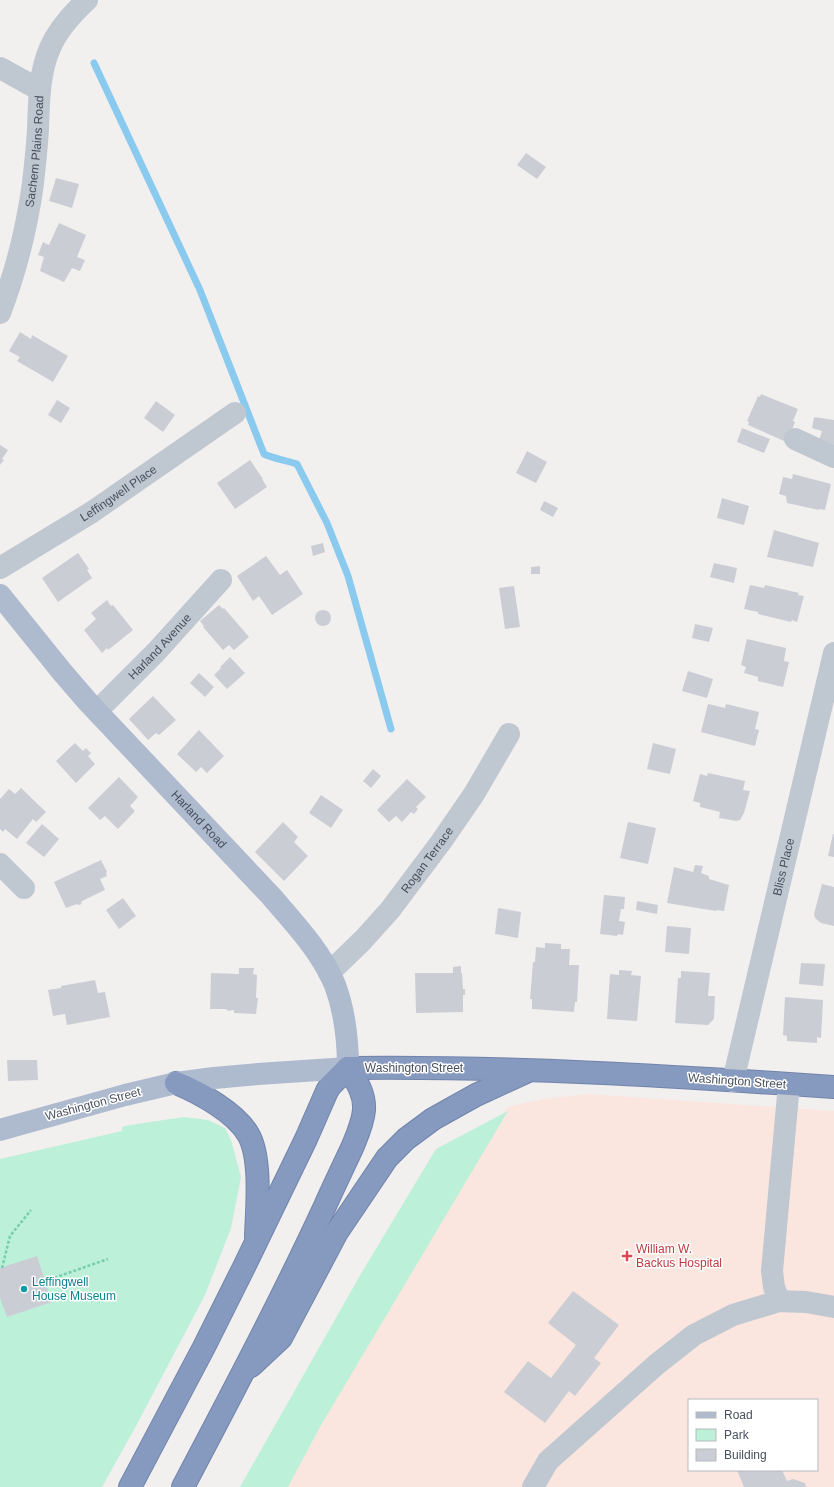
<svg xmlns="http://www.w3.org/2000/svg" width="834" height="1487" viewBox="0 0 834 1487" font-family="Helvetica,sans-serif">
<rect width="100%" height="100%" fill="#f2efef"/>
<path fill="#fbe6df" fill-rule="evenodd" d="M 588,1094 L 834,1111 L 834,1487 L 288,1487 L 320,1427 L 507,1107 L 543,1099 ZM 689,1400 L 817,1400 L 817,1470 L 689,1470 Z"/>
<g fill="#bdf0d8">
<polygon points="508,1111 320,1427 288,1487 240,1487 362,1272 436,1149"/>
<polygon points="184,1117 208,1120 225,1128 231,1140 241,1177 231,1228 205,1295 136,1426 102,1487 0,1487 0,1159 122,1131 122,1127 130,1125"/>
</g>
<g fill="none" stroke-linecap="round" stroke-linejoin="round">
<path stroke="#89caee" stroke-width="7" d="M 94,63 L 200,290 L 264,454 C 274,459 286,460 297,464 L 327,523 L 348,576 L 391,729"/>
</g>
<g fill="#cbcdd5">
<polygon points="526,153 546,167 537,179 517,165"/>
<polygon points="56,178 79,184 72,208 49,201"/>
<polygon points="59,223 86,235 77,257 85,260 80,271 72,268 64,282 40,271 44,257 38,255 43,242 49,245"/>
<polygon points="20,332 31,339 32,335 68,356 53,382 17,361 20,357 9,351"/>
<polygon points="761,394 798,409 793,421 795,422 788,440 785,438 784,441 748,425 749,422 747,421 758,396 760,397"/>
<polygon points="57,400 70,408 61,423 48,415"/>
<polygon points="156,401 175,415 163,432 144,418"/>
<polygon points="814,417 834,420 834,448 819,441 822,431 812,428"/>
<polygon points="742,428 770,439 764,453 737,442"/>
<polygon points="0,445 8,450 2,459 4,460 0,465"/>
<polygon points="527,451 547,462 536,483 516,473"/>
<polygon points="250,460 263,479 262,479 267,487 235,509 217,483"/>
<polygon points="793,474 831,484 825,510 819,509 819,510 787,503 786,496 779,494 783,477 792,479"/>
<polygon points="722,498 749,506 744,525 717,518"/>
<polygon points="544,501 558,508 553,517 540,510"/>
<polygon points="774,530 819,543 813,567 767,557"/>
<polygon points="323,543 325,552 313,556 311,546"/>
<polygon points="78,553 89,569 87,570 92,578 58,602 42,578"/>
<polygon points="266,556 280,575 287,570 303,594 272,615 259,596 253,601 237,576"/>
<polygon points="714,563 737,568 734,583 710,577"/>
<polygon points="540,566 540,574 531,574 531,567"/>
<polygon points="750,585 764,588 765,585 799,593 798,595 804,596 797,622 792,620 791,622 758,614 758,612 744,609"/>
<polygon points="514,586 520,627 505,629 499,588"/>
<polygon points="107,600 111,606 113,605 133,630 108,650 107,648 102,653 84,630 96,619 91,613"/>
<polygon points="219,605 223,609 224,608 249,637 234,650 229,645 223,650 203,627 204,626 200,621"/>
<circle cx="323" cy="618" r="8"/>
<polygon points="695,624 713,628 709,642 692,638"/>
<polygon points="747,639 786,648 784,661 789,662 783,687 758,681 758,677 744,673 746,667 741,665"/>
<polygon points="230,657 245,673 227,689 214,675 221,668 220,667"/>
<polygon points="688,671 713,679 707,698 682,691"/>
<polygon points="199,673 214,687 205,697 190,683"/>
<polygon points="153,696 176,720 159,735 156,733 148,740 129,719"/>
<polygon points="708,704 725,708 726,704 759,712 755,729 759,730 755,746 701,732"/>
<polygon points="199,730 224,756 207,773 201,767 196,772 177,754"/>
<polygon points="75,743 83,751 86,748 91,753 88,756 95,764 76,783 56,761"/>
<polygon points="653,743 676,749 670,774 647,769"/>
<polygon points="373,769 381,776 371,788 363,781"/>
<polygon points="708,773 745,781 743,790 750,791 744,813 740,820 736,821 719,818 720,812 700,807 700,803 693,801 700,774 707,776"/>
<polygon points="119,777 138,797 130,806 135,811 118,829 105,816 100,820 88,808"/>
<polygon points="407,779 426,797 416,807 418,809 414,814 411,812 402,822 396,816 389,822 377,810"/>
<polygon points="21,788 46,812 36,822 33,819 17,839 5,829 3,832 0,829 0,799 9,789 15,794"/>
<polygon points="321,795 343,810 331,828 309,813"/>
<polygon points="283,822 298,837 294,842 308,856 284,881 255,852"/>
<polygon points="628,822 656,828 648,864 620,858"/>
<polygon points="42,824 59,839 44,857 26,843"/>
<polygon points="833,834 834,834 834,857 828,856"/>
<polygon points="101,860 107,872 106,873 107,876 100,879 105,890 86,899 81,902 82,904 78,905 77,904 66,908 54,882"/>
<polygon points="695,865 703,866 701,873 709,876 709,879 729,885 724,911 717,910 716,911 667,903 674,867 693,872"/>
<polygon points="822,884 834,887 834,926 821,923 815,918 814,914"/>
<polygon points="604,895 625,897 624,909 621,909 619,921 625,922 623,935 618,934 617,936 600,934"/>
<polygon points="123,898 136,916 119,929 106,910"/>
<polygon points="637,901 658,905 657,914 636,910"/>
<polygon points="498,908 521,912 518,938 495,934"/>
<polygon points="667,926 691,928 689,954 665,952"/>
<polygon points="545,943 561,944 561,949 570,949 569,965 579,965 577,1002 575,1002 574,1012 532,1009 532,999 530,999 533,962 535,962 536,947 545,948"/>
<polygon points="801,963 825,964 823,986 799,984"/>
<polygon points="461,966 461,973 462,973 463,989 465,989 465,995 463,995 463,1012 416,1013 415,973 453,973 453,967"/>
<polygon points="239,968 254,968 253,974 257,975 256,998 258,998 256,1014 234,1013 234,1010 228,1011 226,1009 210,1009 211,973 239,974"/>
<polygon points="619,970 632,971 631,975 641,976 637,1021 607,1019 610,974 619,975"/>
<polygon points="681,971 710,973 708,996 715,996 714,1019 708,1025 675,1023 678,978 681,978"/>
<polygon points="95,980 98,993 105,992 110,1017 67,1025 65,1014 53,1016 48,990 61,988 61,986"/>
<polygon points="785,997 823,1000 821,1038 817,1037 817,1043 787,1041 787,1036 783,1035"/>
<polygon points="7,1060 37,1060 38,1080 8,1081"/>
<polygon points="37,1256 52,1302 7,1317 0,1298 0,1268"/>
<polygon points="573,1291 619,1325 594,1358 601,1363 575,1396 569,1391 545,1423 504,1392 528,1361 551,1378 576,1345 548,1323"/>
<polygon points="737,1470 782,1470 787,1481 793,1479 805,1483 806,1487 744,1487"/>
</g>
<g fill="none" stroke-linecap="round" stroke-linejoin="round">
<g stroke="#7184ab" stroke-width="24">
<g id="highway">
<path d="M 348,1068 C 511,1066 672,1076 834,1087"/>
<path d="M 176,1083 C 200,1093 235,1112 248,1134 C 262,1157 257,1209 256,1236"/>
<polyline points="251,1366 281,1338 337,1232 387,1158 406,1139 433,1119 476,1095 526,1072"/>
<polyline points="130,1487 204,1347 243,1269 306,1139 327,1091 330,1086 348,1068"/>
<path d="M 183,1487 C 232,1394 281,1301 325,1206 C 334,1186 343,1167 352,1148 C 357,1136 363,1123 364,1110 C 365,1094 357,1082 348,1068"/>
</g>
</g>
<g stroke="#74cfaf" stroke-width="2.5" stroke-dasharray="3 2" stroke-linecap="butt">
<polyline points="2,1268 10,1236 31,1210"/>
<polyline points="45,1281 108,1259"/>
</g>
<g stroke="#bfc7d1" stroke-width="22">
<polyline points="0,68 40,90"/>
<path id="s1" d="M 0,313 C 16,271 27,228 33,183 C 35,165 37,147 38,129 C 39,101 39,73 50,48 C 58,29 73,13 87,0"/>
<polyline points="795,439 834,457"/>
<path id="s2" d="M 0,568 L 92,512 L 235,413"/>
<path id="s3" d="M 97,711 L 156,652 L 221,580"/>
<polyline points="0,864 24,888"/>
<path id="s4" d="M 329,973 L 363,940 L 390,910 L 441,842 L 474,794 L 509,734"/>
<path id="s5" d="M 733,1081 L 834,653"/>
<polyline points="779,1301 774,1287 772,1271 789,1084"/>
<polyline points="533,1487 548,1461 657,1364 694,1335 733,1315 779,1301 806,1302 834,1307"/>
</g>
<path stroke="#aebace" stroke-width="22" id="s6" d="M 0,595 L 63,673 L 88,702 L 271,896 C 294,923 321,951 335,985 C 345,1012 348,1040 348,1068 L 258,1074 L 214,1078 L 176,1083 L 125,1095 L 0,1130"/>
<use href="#highway" stroke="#8699bf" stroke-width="22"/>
</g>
<path fill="#e0444e" stroke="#fff" stroke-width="1.5" d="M625 1250h4v4h4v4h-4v4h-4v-4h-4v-4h4z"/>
<circle fill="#0f9aa8" stroke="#fff" stroke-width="1.5" cx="24" cy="1289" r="4"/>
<g text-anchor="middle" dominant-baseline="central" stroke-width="3" stroke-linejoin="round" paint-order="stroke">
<g font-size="12" fill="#474f5d" stroke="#fff">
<text stroke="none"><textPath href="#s1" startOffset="166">Sachem Plains Road</textPath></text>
<text stroke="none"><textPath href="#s2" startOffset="140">Leffingwell Place</textPath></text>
<text stroke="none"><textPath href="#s3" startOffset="90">Harland Avenue</textPath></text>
<text stroke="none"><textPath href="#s6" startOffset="300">Harland Road</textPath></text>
<text stroke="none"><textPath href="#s4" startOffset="150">Rogan Terrace</textPath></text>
<text stroke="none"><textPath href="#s5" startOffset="220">Bliss Place</textPath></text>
<text x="414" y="1068">Washington Street</text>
<text transform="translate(737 1081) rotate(4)">Washington Street</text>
<text transform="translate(93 1104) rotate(-15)">Washington Street</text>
</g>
<g font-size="12" fill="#be3a42" stroke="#fff" text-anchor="start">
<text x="636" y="1249">William W.<tspan x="636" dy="14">Backus Hospital</tspan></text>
</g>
<g font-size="12" fill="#0d838f" stroke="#fff" text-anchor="start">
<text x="32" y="1282">Leffingwell<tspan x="32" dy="14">House Museum</tspan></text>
</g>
</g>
<rect x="688" y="1399" width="130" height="72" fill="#ffffff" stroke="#b5b9be"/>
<rect x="696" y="1412" width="20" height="6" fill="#aebace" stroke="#b5b9be"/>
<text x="724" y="1419" font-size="12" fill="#474f5d">Road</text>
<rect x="696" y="1429" width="20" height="12" fill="#bdf0d8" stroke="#b5b9be"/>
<text x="724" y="1439" font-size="12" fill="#474f5d">Park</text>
<rect x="696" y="1449" width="20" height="12" fill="#cbcdd5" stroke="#b5b9be"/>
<text x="724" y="1459" font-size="12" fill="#474f5d">Building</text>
</svg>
